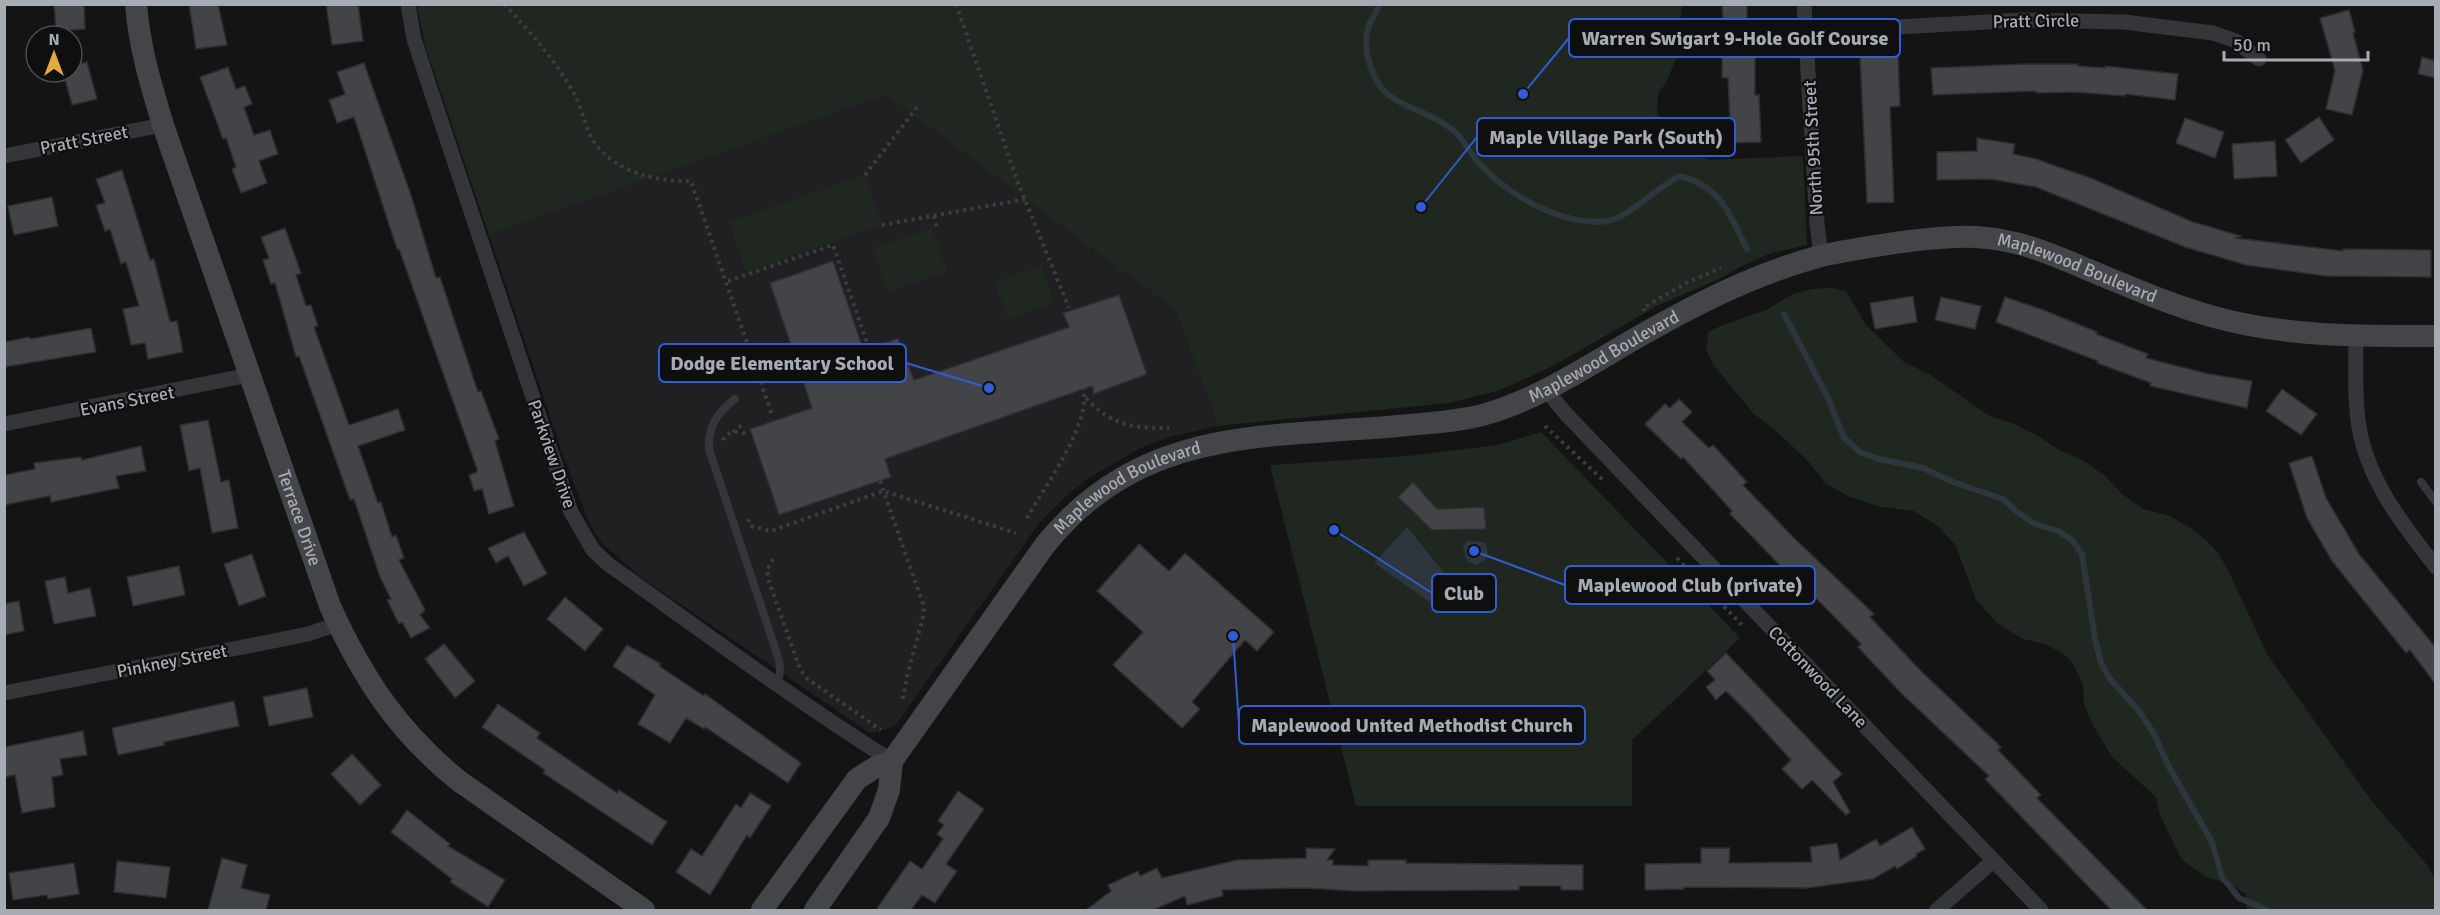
<svg xmlns="http://www.w3.org/2000/svg" width="2440" height="915" viewBox="0 0 2440 915" font-family="Signika,sans-serif">
<rect width="100%" height="100%" fill="#141415"/>
<polygon fill="#202022" points="886,95 1176,311 1218,426 1169,437 1143,447 1090,477 1065,497 1040,522 895,726 870,733 639,576 601,542 590,525 563,455 489,235"/>
<g fill="#202721">
<polygon points="417,5 1682,5 1677,57 1666,83 1658,93 1657,113 1688,152 1710,160 1803,156 1807,245 1771,253 1740,267 1721,278 1657,306 1553,366 1498,391 1449,403 1218,426 1176,311 886,95 489,235 425,45"/>
<polygon points="865,175 882,225 747,272 729,222"/>
<polygon points="932,228 947,272 888,292 873,248"/>
<polygon points="1041,266 1054,303 1008,319 995,282"/>
<polygon points="1831,288 1846,291 1866,325 1904,362 1929,374 1988,415 2014,424 2040,437 2059,450 2084,461 2105,476 2122,494 2143,509 2170,516 2189,527 2206,540 2219,554 2229,572 2267,654 2371,800 2428,866 2435,879 2435,910 2246,910 2246,894 2230,884 2206,877 2182,860 2160,815 2156,797 2112,757 2093,725 2084,704 2083,685 2072,662 2064,654 2045,644 2023,639 1997,623 1976,600 1956,546 1938,526 1914,511 1881,507 1850,497 1826,484 1807,460 1775,430 1753,413 1715,367 1706,350 1708,332 1723,325 1766,310 1793,294 1812,289"/>
<polygon points="1541,432 1740,638 1632,740 1632,806 1356,806 1270,465 1407,456 1498,445"/>
</g>
<g fill="#2e363d">
<polygon points="1407,527 1453,584 1434,605 1374,563"/>
<path d="M 1466,541 L 1485,542 C 1490,554 1488,561 1475,565 L 1467,561 L 1463,548 Z"/>
</g>
<g fill="none" stroke-linecap="round" stroke-linejoin="round">
<g stroke="#2e363d" stroke-width="6">
<path d="M 1380,4 C 1377,11 1372,18 1369,25 C 1361,48 1372,85 1393,98 C 1412,111 1433,114 1453,130 C 1464,139 1469,152 1478,162 C 1506,194 1554,221 1598,222 C 1627,222 1653,189 1680,176 C 1722,187 1729,214 1747,249"/>
<polyline points="1784,314 1828,398 1844,438 1860,452 1879,459 1923,468 1953,482 2003,499 2017,512 2035,524 2058,531 2072,540 2082,554 2095,639 2101,663 2110,679 2139,711 2154,734 2169,767 2212,842 2222,877 2239,898 2267,910"/>
</g>
</g>
<g fill="#434448" stroke="#2e2e31" stroke-width="1.5">
<polygon points="54,4 84,4 85,29 56,31"/>
<polygon points="189,4 218,4 227,45 196,49"/>
<polygon points="326,4 358,4 363,41 332,45"/>
<polygon points="1722,4 1747,4 1747,50 1755,50 1755,95 1759,95 1761,142 1731,143 1728,78 1722,78 1722,57 1720,57 1720,34 1724,34"/>
<polygon points="2349,10 2355,32 2353,33 2363,70 2352,115 2326,109 2335,70 2320,18"/>
<polygon points="1898,55 1900,106 1890,107 1894,202 1867,203 1860,57"/>
<polygon points="2422,57 2436,61 2436,78 2418,74"/>
<polygon points="87,62 97,99 72,105 63,72 72,72 72,66"/>
<polygon points="364,63 411,195 436,278 440,277 478,392 481,391 499,439 495,441 514,506 489,514 482,489 474,491 469,475 477,472 477,469 399,249 397,249 354,117 337,123 329,100 345,94 337,72"/>
<polygon points="2025,64 2078,64 2078,66 2105,68 2105,66 2178,74 2175,100 2126,94 2125,96 2073,92 2036,93 2036,91 1933,95 1931,68"/>
<polygon points="228,67 236,89 245,86 252,104 244,107 254,135 270,130 278,154 259,161 267,183 241,193 232,169 236,167 226,138 223,139 200,77"/>
<polygon points="2319,117 2334,140 2301,163 2285,140"/>
<polygon points="2185,118 2224,132 2215,158 2176,143"/>
<polygon points="1977,138 2015,144 2013,154 2036,159 2093,179 2193,222 2241,236 2235,238 2343,251 2343,249 2431,250 2431,277 2326,276 2246,265 2185,247 2036,187 1990,179 1937,180 1937,152 1977,151"/>
<polygon points="2275,141 2277,176 2234,179 2232,144"/>
<polygon points="122,170 150,260 154,259 170,322 177,321 183,352 148,359 145,343 131,345 123,309 139,306 126,262 121,264 110,229 105,231 96,205 105,203 96,179"/>
<polygon points="52,197 58,226 14,235 8,206"/>
<polygon points="285,228 301,273 296,275 306,306 311,305 318,326 314,327 349,425 398,409 405,430 358,446 378,503 381,502 392,537 396,535 404,558 399,560 425,610 420,615 430,628 411,638 402,622 399,624 387,600 391,599 380,577 354,499 350,500 299,356 296,357 275,283 271,284 263,260 269,258 261,237"/>
<polygon points="833,261 864,351 898,338 914,380 1069,327 1063,313 1119,295 1147,374 1094,394 1092,386 885,459 891,477 779,515 750,429 812,408 770,283"/>
<polygon points="1913,296 1917,322 1875,329 1870,303"/>
<polygon points="1941,297 1981,306 1975,329 1935,320"/>
<polygon points="2005,297 2046,311 2097,332 2096,334 2148,354 2146,358 2209,374 2252,381 2247,408 2150,386 2151,383 2097,363 2098,361 1996,322"/>
<polygon points="91,328 96,352 4,367 4,342 29,337 30,339"/>
<polygon points="2282,389 2317,414 2301,435 2266,411"/>
<polygon points="1679,399 1692,412 1682,422 1709,448 1713,445 1747,482 1743,485 1794,538 1874,614 1870,617 1921,671 2001,747 1998,750 2041,795 2037,798 2147,910 2111,910 1985,779 1989,776 1900,692 1858,647 1861,644 1809,591 1807,593 1730,514 1732,511 1683,457 1681,459 1645,424 1665,404 1670,408"/>
<polygon points="208,420 221,482 229,480 238,528 212,533 200,468 189,471 180,425"/>
<polygon points="141,446 146,471 116,476 119,488 51,502 50,496 4,505 4,475 35,469 34,463 81,457 82,460"/>
<polygon points="2312,456 2326,498 2359,554 2436,648 2436,685 2410,650 2406,653 2332,561 2307,518 2289,463"/>
<polygon points="1413,482 1437,509 1484,507 1486,529 1432,530 1398,497"/>
<polygon points="524,532 547,574 524,586 508,556 496,563 488,548"/>
<polygon points="1139,544 1169,571 1185,553 1274,632 1257,651 1245,640 1192,702 1200,709 1182,728 1113,665 1143,632 1097,591"/>
<polygon points="252,554 266,596 239,606 224,564"/>
<polygon points="179,566 185,595 133,606 127,577"/>
<polygon points="65,577 68,593 90,588 96,616 54,624 45,581"/>
<polygon points="565,597 603,629 585,651 547,619"/>
<polygon points="19,601 24,631 4,635 4,604"/>
<polygon points="444,644 475,681 455,698 425,659"/>
<polygon points="627,645 661,664 659,666 704,696 705,694 801,763 788,783 705,727 704,729 686,718 670,743 638,724 655,695 613,666"/>
<polygon points="1726,653 1842,774 1833,782 1850,812 1846,815 1812,780 1802,789 1782,769 1791,760 1751,716 1726,691 1716,700 1706,687 1715,680 1707,671"/>
<polygon points="307,688 313,717 269,726 263,697"/>
<polygon points="234,701 239,726 164,742 165,745 118,755 112,728"/>
<polygon points="498,704 540,733 537,738 617,793 619,790 667,822 652,845 543,773 545,770 482,727"/>
<polygon points="83,731 87,755 60,759 63,775 52,777 55,807 22,813 15,775 4,777 4,747"/>
<polygon points="352,754 381,785 360,805 331,774"/>
<polygon points="958,791 984,809 946,864 957,871 935,903 922,895 911,910 876,910 910,861 922,869 943,839 937,834 944,825 938,821"/>
<polygon points="750,793 771,806 750,838 747,835 710,895 676,872 691,849 702,856 736,804 741,808"/>
<polygon points="407,810 450,844 448,846 505,880 488,907 450,882 452,879 391,832"/>
<polygon points="1912,827 1925,849 1916,854 1917,856 1897,869 1895,866 1873,879 1807,888 1684,887 1684,889 1645,890 1645,864 1701,863 1701,848 1730,848 1729,863 1812,862 1810,847 1837,843 1840,860 1876,839 1880,846"/>
<polygon points="1306,848 1335,849 1327,860 1333,860 1333,865 1368,866 1368,860 1406,860 1406,863 1583,865 1583,890 1561,890 1561,886 1519,886 1519,890 1354,891 1305,888 1222,890 1223,896 1187,905 1185,896 1153,910 1086,910 1111,891 1108,885 1138,871 1140,876 1157,868 1162,878 1237,860 1306,858"/>
<polygon points="222,858 247,865 241,888 270,895 266,910 208,910"/>
<polygon points="117,861 170,867 166,898 114,892"/>
<polygon points="74,863 79,894 48,899 47,895 13,900 9,873"/>
</g>
<g fill="none" stroke-linecap="round" stroke-linejoin="round">
<g stroke="#3b3d41" stroke-width="4" stroke-dasharray="3 4.5" stroke-linecap="butt">
<path d="M 504,4 C 531,33 552,56 572,90 C 581,105 584,122 591,137 C 610,171 655,182 691,181 L 772,415"/>
<polyline points="956,4 1017,180 1069,308"/>
<polyline points="865,175 918,106"/>
<polyline points="934,216 937,227"/>
<polyline points="882,225 1026,199"/>
<polyline points="728,281 833,245 879,377"/>
<polyline points="1645,311 1643,308 1686,283 1721,268"/>
<path d="M 1086,398 C 1112,426 1132,428 1169,428"/>
<polyline points="1545,426 1604,481"/>
<polyline points="733,432 744,423"/>
<path d="M 723,440 C 729,430 739,430 748,435"/>
<polyline points="880,481 923,604 924,613 907,676 902,703"/>
<path d="M 1027,518 C 1046,484 1089,428 1084,389"/>
<polyline points="748,519 751,526 771,531 883,491 1016,533"/>
<polyline points="1677,558 1743,626"/>
<polyline points="773,559 767,570 769,582 799,666 805,677 881,730"/>
</g>
<g stroke="#35363a" stroke-width="8">
<path d="M 735,399 C 717,413 708,426 709,449 L 779,660 L 780,671 L 778,684"/>
<polyline points="2421,482 2436,502"/>
</g>
<g stroke="#35363a" stroke-width="15">
<path d="M 408,4 L 414,39 L 428,82 L 571,512 L 593,550 L 608,564 C 702,631 795,700 892,761"/>
<polyline points="1804,4 1817,223 1821,256"/>
<polyline points="1806,32 2024,20 2124,22 2213,33 2236,41 2259,59"/>
<polyline points="4,156 163,125"/>
<path d="M 2356,336 C 2356,366 2354,397 2359,427 C 2368,481 2403,525 2436,567"/>
<polyline points="1546,390 1567,415 2041,910"/>
<polyline points="4,424 249,375"/>
<polyline points="4,693 238,648 308,634 338,624"/>
<polyline points="1937,910 1993,861"/>
</g>
<g stroke="#434549" stroke-width="22">
<path id="s1" d="M 136,4 C 139,46 151,85 163,125 L 330,606 C 362,677 398,732 459,781 L 644,910"/>
<polyline points="762,910 857,779 876,767 892,761"/>
<path id="s2" d="M 815,910 L 879,818 L 889,790 L 892,761 L 1045,545 C 1140,427 1261,438 1398,426 C 1427,423 1458,422 1486,414 C 1541,398 1589,365 1638,337 C 1696,304 1756,273 1821,256 C 1847,250 1875,246 1902,242 C 1926,239 1951,236 1976,237 C 2017,239 2051,254 2089,270 C 2130,287 2171,305 2214,317 C 2287,337 2361,336 2436,336"/>
</g>
</g>
<g text-anchor="middle" dominant-baseline="central" stroke-width="4.5" stroke-linejoin="round" paint-order="stroke">
<g font-size="18" fill="#a6abb4" stroke="#0f0f10">
<text transform="translate(2036 21) rotate(-1)">Pratt Circle</text>
<text transform="translate(84 140) rotate(-11)">Pratt Street</text>
<text transform="translate(1813 148) rotate(-93)">North 95th Street</text>
<text stroke="none"><textPath href="#s2" startOffset="1545">Maplewood Boulevard</textPath></text>
<text stroke="none"><textPath href="#s2" startOffset="1042">Maplewood Boulevard</textPath></text>
<text transform="translate(127 401) rotate(-11)">Evans Street</text>
<text transform="translate(552 454) rotate(71)">Parkview Drive</text>
<text stroke="none"><textPath href="#s2" startOffset="538">Maplewood Boulevard</textPath></text>
<text stroke="none"><textPath href="#s1" startOffset="540">Terrace Drive</textPath></text>
<text transform="translate(172 661) rotate(-11)">Pinkney Street</text>
<text transform="translate(1818 677) rotate(46)">Cottonwood Lane</text>
</g>
</g>
<path fill="none" stroke="#325cd3" stroke-width="2" d="M1523 94L1569 38M1421 207L1477 137M989 388L906 363M1474 551L1565 585M1334 530L1432 593M1233 636L1239 725"/>
<g fill="#325cd3" stroke="#0f0f10" stroke-width="2">
<circle cx="1523" cy="94" r="6"/>
<circle cx="1421" cy="207" r="6"/>
<circle cx="989" cy="388" r="6"/>
<circle cx="1474" cy="551" r="6"/>
<circle cx="1334" cy="530" r="6"/>
<circle cx="1233" cy="636" r="6"/>
</g>
<g fill="#0f0f10" stroke="#325cd3" stroke-width="2">
<rect x="1569" y="19" width="331" height="38" rx="6"/>
<rect x="1477" y="118" width="258" height="38" rx="6"/>
<rect x="659" y="344" width="247" height="38" rx="6"/>
<rect x="1565" y="566" width="250" height="38" rx="6"/>
<rect x="1432" y="574" width="64" height="38" rx="6"/>
<rect x="1239" y="706" width="346" height="38" rx="6"/>
</g>
<g font-size="20" text-anchor="middle" font-weight="bold" fill="#a6abb4">
<text x="1735" y="45">Warren Swigart 9-Hole Golf Course</text>
<text x="1606" y="144">Maple Village Park (South)</text>
<text x="782" y="370">Dodge Elementary School</text>
<text x="1690" y="592">Maplewood Club (private)</text>
<text x="1464" y="600">Club</text>
<text x="1412" y="732">Maplewood United Methodist Church</text>
</g>
<rect width="2440" height="915" fill="none" stroke="#a6abb4" stroke-width="12"/>
<g transform="translate(54 54)"><circle r="28" fill="#0f0f10" stroke="#4b4d52" stroke-width="1.5"/>
<path d="M0-4.5L10 22L0 15L-10 22Z" fill="#e1ab40"/>
<text y="-9" font-size="16" font-weight="bold" text-anchor="middle" fill="#a6abb4">N</text>
</g>
<path d="M2224 51v9h144v-9" fill="none" stroke="#a6abb4" stroke-width="3"/>
<text x="2233" y="51" font-size="18" fill="#a6abb4" stroke="#0f0f10" stroke-width="4.5" paint-order="stroke">50 m</text>
</svg>
